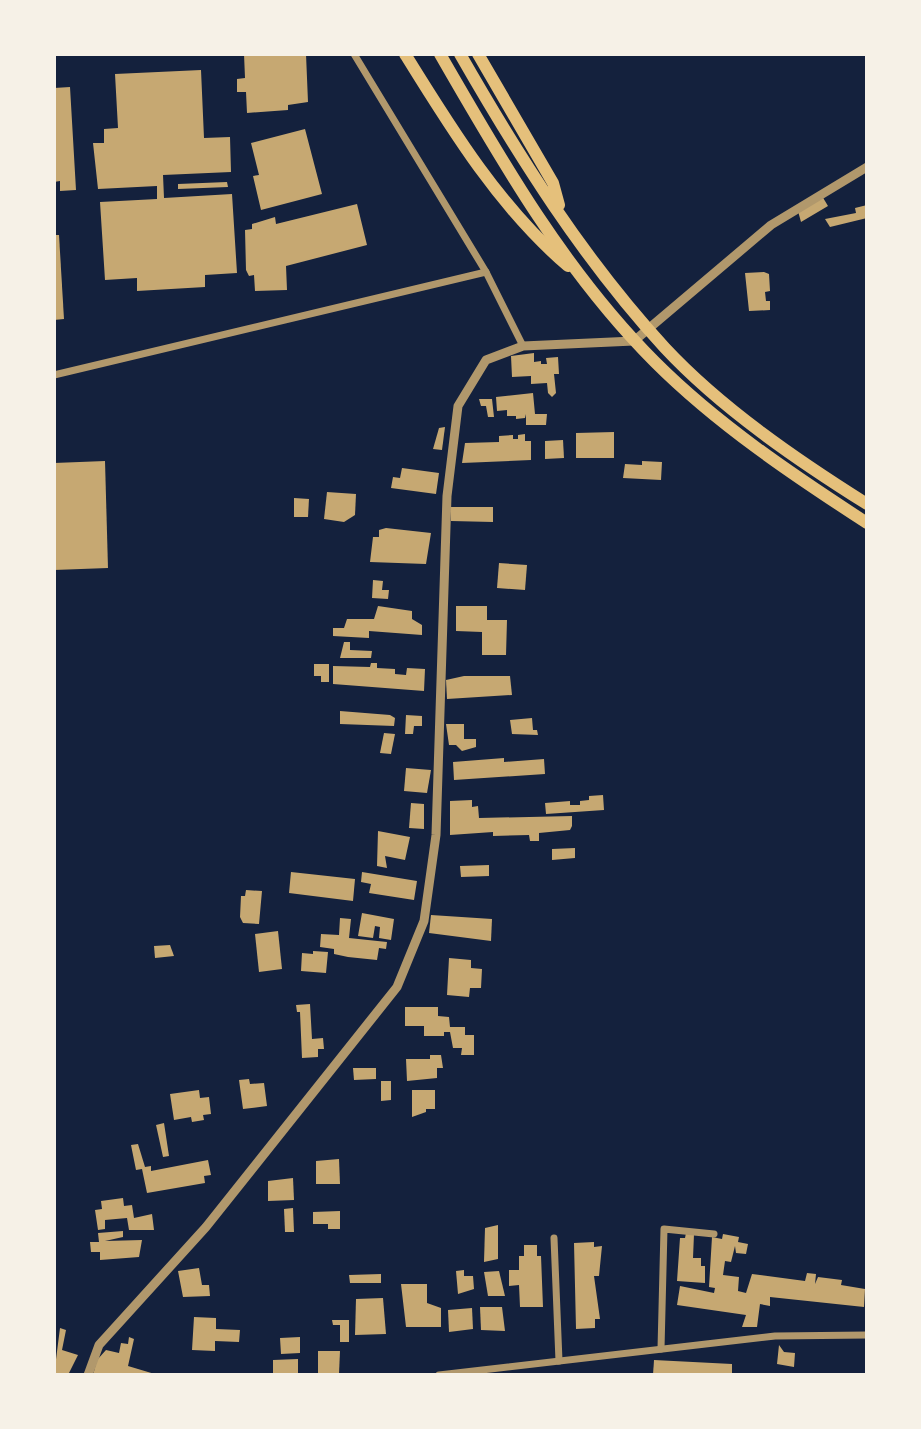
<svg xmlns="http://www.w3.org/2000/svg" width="921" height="1429" viewBox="0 0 921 1429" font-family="'Space Grotesk',sans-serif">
<rect width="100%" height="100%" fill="#14213d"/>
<g fill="#c6a872">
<polygon points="244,54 306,54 308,102 288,105 288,110 247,113 246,92 237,92 237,79 245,78"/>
<polygon points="201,70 204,138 230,137 231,172 163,175 164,198 232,194 237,273 205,275 205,287 137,291 137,278 105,280 100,202 157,199 157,186 98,189 93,143 104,143 104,129 118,128 115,74"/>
<polygon points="70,87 76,190 60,191 60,181 54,182 54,88"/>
<polygon points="305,129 322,194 261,210 253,176 259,175 251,143"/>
<polygon points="227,182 228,187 178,189 178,184"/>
<polygon points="822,196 828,206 801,222 798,211"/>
<polygon points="357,204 367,245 286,266 287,290 255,291 254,275 249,276 246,270 245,230 252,229 252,224 275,217 276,224"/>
<polygon points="867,205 867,218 830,227 825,219 856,213 855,208"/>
<polygon points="54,235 59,235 64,319 54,320"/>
<polygon points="764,272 769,274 770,291 765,292 766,301 770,301 770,310 749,311 745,273"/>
<polygon points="534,353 534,362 541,361 541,364 547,364 546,358 558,357 559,374 554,374 556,393 552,397 548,393 547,383 531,384 531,376 512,377 511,356"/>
<polygon points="533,393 535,414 547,414 546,425 526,425 526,414 525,418 516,419 516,416 507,416 507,410 497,411 496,397"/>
<polygon points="479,399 492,399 494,417 488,417 486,406 481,406"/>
<polygon points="445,427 442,450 433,449 439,428"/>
<polygon points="614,432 614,458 576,458 576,433"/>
<polygon points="525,434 525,441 531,441 531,460 462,463 465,443 499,442 499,436 513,435 513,439 518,439 518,435"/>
<polygon points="563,440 564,458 545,459 545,441"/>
<polygon points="105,461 108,568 54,570 54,463"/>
<polygon points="642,461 662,462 661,480 623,478 625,464 642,465"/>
<polygon points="402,468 439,473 436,494 391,488 393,477 400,478"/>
<polygon points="327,492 356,494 355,515 344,522 324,519"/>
<polygon points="294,498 309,499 308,517 294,517"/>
<polygon points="451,507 493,507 493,522 451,521"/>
<polygon points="386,528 431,533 426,564 370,562 373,537 379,537 379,530"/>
<polygon points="499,563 527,565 525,590 497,588"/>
<polygon points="373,580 383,581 382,590 389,590 388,599 372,598"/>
<polygon points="378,606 412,611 412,619 422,625 422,635 369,631 369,638 333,636 333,628 344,628 347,619 374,619"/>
<polygon points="456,606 487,606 487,620 507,620 506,655 482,655 482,632 456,631"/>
<polygon points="344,642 350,642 350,650 372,651 371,658 340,658"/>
<polygon points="371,663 377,663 377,668 395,669 395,674 406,675 407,668 425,669 424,691 333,684 333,666 370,667"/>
<polygon points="314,664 329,664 329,682 321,682 321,676 314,676"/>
<polygon points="464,676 510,676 512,695 447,699 446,680"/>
<polygon points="340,711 390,715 395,718 394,726 340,724"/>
<polygon points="406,715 422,716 422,726 414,726 413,734 405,734"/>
<polygon points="532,718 533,730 537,730 538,735 512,734 510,720"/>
<polygon points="446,724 464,724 464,739 476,739 476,747 462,751 456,745 449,745"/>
<polygon points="384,733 395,734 391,754 380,753"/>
<polygon points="504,758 504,762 544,759 545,774 454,780 453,762"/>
<polygon points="406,768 431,770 427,793 404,791"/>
<polygon points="603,795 604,810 546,814 545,803 570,801 570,805 580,805 580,801 589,800 589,796"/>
<polygon points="472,800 472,807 478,806 479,818 572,816 572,826 570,830 539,833 539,841 530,841 529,835 493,836 493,832 450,835 450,801"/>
<polygon points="411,803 424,804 424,829 409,828"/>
<polygon points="378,831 410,837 405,860 385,856 387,868 377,866"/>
<polygon points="575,848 575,858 552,860 552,849"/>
<polygon points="489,865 489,876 461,877 460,866"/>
<polygon points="291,872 355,879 353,901 289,893"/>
<polygon points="362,872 417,881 414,900 369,893 371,884 361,882"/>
<polygon points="246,890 262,891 259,924 243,923 240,917 241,896 245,896"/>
<polygon points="362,913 394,919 391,940 379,938 380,927 375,926 373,938 358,936"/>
<polygon points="431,915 492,919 491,941 429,933"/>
<polygon points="340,918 351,919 349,938 387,942 386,949 379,948 377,960 348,957 334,954 334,949 320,947 321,934 339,935"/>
<polygon points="278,931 282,969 259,972 255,934"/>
<polygon points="170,945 174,956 155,958 154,946"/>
<polygon points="313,951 328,952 326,973 301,971 302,953 313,954"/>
<polygon points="449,958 471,960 471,968 482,969 481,988 470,988 469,997 447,995"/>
<polygon points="310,1004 312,1039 323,1038 324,1049 318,1049 318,1057 302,1058 300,1012 297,1012 296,1005"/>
<polygon points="405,1007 438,1007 438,1016 449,1017 450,1027 465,1027 465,1035 474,1035 474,1055 461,1055 462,1048 453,1048 450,1032 444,1032 444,1036 424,1036 424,1026 405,1026"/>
<polygon points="430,1055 441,1055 443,1068 437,1068 437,1078 407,1081 406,1059 430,1059"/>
<polygon points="353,1068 376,1068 376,1079 354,1080"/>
<polygon points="249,1079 250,1084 264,1083 267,1106 243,1109 239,1080"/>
<polygon points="381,1081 391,1081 391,1100 381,1101"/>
<polygon points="199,1090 200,1098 209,1097 211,1114 203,1115 204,1120 192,1122 191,1117 174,1120 170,1094"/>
<polygon points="412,1090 435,1090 435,1109 426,1109 426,1112 412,1117"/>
<polygon points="164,1123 169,1156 163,1157 156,1125"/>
<polygon points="138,1144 145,1167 151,1166 151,1171 208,1160 211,1175 204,1176 205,1183 147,1193 142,1169 136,1170 131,1145"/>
<polygon points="339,1159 340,1184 316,1184 316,1161"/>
<polygon points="293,1178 294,1200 268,1201 268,1181"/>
<polygon points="123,1198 124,1206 132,1205 134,1218 152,1214 154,1230 129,1230 127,1218 105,1220 105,1229 98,1230 95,1210 102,1209 101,1201"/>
<polygon points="293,1208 294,1232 285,1232 284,1209"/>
<polygon points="340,1211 340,1229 328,1229 328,1224 313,1224 313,1212"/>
<polygon points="498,1225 498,1259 484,1262 485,1228"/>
<polygon points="123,1231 123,1237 105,1241 142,1240 139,1257 100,1260 100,1252 91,1252 90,1242 99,1242 98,1233"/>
<polygon points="686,1233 694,1234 693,1258 701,1258 701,1266 705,1266 705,1283 677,1281 680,1238 685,1238"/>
<polygon points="723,1234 739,1237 738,1242 748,1244 746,1254 736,1253 735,1246 731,1262 725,1261 723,1275 739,1277 738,1291 746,1293 752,1274 805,1281 807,1273 816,1274 815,1284 818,1277 842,1280 841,1285 865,1289 864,1307 770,1297 770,1306 760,1304 757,1327 742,1327 746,1315 677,1305 680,1286 714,1293 715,1288 709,1287 712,1237 722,1239"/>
<polygon points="594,1242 594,1247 602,1246 599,1276 594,1276 600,1319 595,1319 595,1328 576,1329 574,1243"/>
<polygon points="524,1245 537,1245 537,1256 541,1256 543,1307 520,1307 519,1285 509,1286 509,1270 519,1270 519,1256 524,1256"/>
<polygon points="199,1268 202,1285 209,1285 210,1296 183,1297 178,1271"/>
<polygon points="464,1270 464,1276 473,1276 474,1289 458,1294 456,1271"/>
<polygon points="499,1271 505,1296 488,1296 484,1272"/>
<polygon points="381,1274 381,1283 350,1283 349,1275"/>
<polygon points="401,1284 427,1284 427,1303 441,1308 441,1327 406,1327"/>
<polygon points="383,1298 386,1334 355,1335 356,1299"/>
<polygon points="480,1307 502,1307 505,1331 481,1330"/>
<polygon points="472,1308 473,1329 449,1332 448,1310"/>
<polygon points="194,1317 216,1318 216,1329 240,1330 239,1342 215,1341 215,1351 192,1350"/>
<polygon points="332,1320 349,1320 349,1342 340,1342 340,1325 333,1325"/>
<polygon points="60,1328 66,1330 62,1350 78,1355 68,1375 54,1375"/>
<polygon points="129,1337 134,1339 128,1366 158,1375 93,1375 97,1360 106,1350 119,1353 121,1343 128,1344"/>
<polygon points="300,1337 300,1353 281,1354 280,1338"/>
<polygon points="779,1345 784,1352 795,1353 794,1367 777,1364"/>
<polygon points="318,1351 340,1351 339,1374 318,1374"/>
<polygon points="298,1359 298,1375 273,1375 273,1360"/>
<polygon points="654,1360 732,1364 732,1375 653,1375"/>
</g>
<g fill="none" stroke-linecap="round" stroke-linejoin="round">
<g stroke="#b1986c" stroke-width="7">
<polyline points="354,54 486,272 523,346"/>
<polyline points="54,375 486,272"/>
<polyline points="554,1238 559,1361"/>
<polyline points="661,1349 664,1229 714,1234"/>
<polyline points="439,1375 775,1336 867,1335"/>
</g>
<polyline stroke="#b1986c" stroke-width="9" points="88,1375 99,1345 206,1227 397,987 424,921 436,835 447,496 458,406 486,360 523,346 634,341 771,225 867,167"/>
<g stroke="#e5c07b" stroke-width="12">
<path d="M 405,54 C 452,130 500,208 568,266"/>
<path d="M 440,54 C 502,162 566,273 655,362 C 717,424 793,475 867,523"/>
<path d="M 460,54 C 519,157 584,260 665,348 C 721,408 797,460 867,504"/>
<polyline points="478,54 553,183 559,205"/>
</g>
</g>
<rect width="921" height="1429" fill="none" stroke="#f6f1e7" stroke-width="112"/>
</svg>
